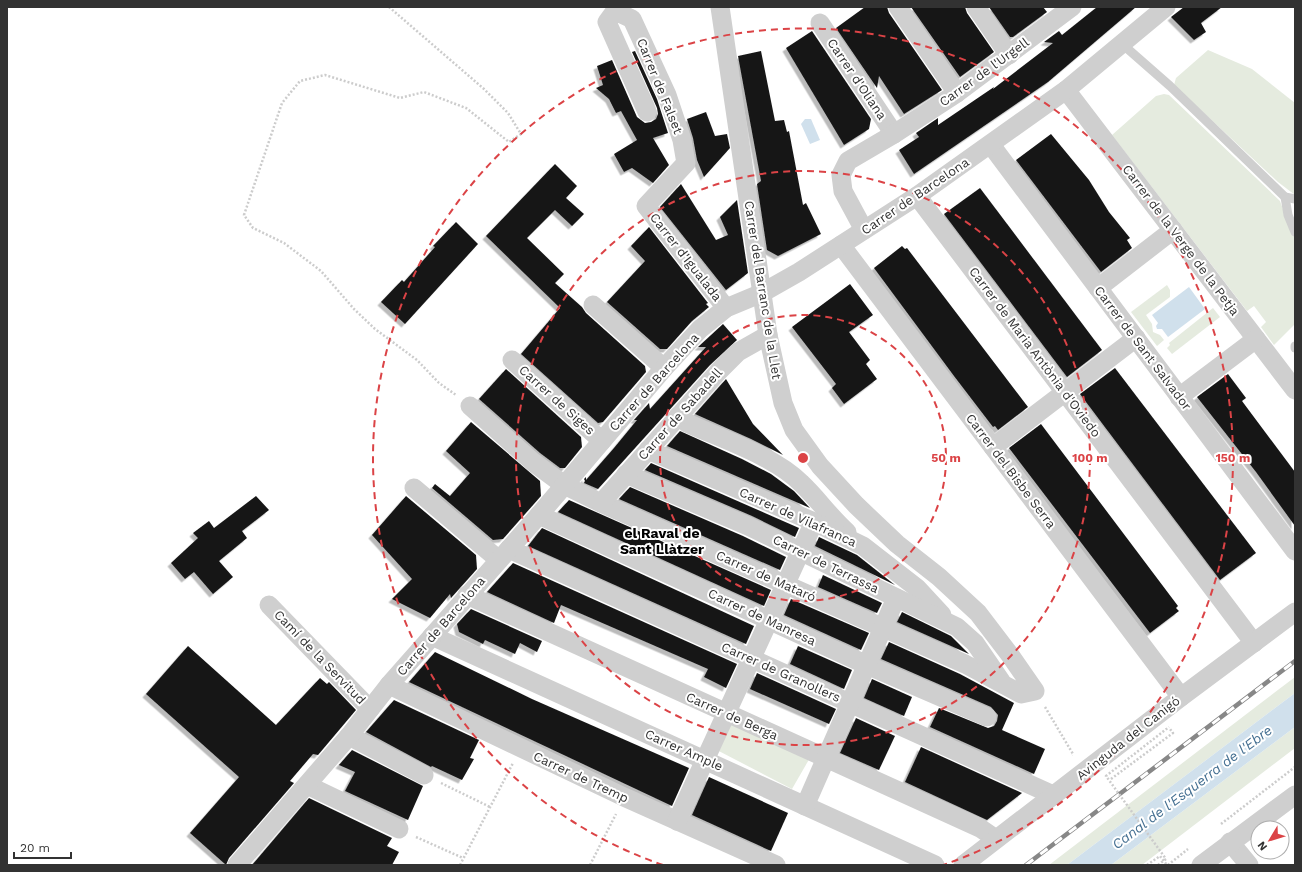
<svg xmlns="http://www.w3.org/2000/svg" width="1302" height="872" viewBox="0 0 1302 872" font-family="'Work Sans',sans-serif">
<defs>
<filter id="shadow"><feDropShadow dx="-3.5" dy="3.5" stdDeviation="0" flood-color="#0004"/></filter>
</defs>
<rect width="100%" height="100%" fill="#fff"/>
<g fill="#e5ebdf">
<polygon points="1208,50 1252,69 1295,103 1295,195 1278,182 1174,85 1176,78"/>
<polygon points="1164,94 1169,95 1280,201 1290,229 1295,237 1295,324 1274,345 1261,327 1266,322 1254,306 1247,311 1112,135 1156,96"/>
<polygon points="1167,285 1170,290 1170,297 1146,315 1152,324 1153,332 1160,335 1164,340 1157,346 1131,312"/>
<polygon points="1213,308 1220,317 1172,354 1167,348 1170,345 1169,343"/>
<polygon points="1295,677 1295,693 1067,865 1049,865"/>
<polygon points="730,716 811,756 792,789 713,748"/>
<polygon points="1295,727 1295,748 1142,865 1111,865"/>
</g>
<g fill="#d0e0ec">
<polygon points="805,119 811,119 820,140 810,144 801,124"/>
<polygon points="1189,287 1205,309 1168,337 1162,329 1157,329 1156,326 1158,323 1152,315"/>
<polygon points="1295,693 1295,727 1111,865 1067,865"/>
</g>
<g fill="#191919" filter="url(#shadow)">
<polygon points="865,7 887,7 889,13 942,90 904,114 879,76 877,88 836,28"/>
<polygon points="911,7 965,7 967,13 994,52 960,77"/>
<polygon points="989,7 1043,7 1047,12 1013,37 1010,37"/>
<polygon points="1097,7 1136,7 1048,82 914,174 899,150 919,137 916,133 938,118 938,125 994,87 993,89 1053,43 1044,42 1059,31 1062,35"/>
<polygon points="1184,7 1222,7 1201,23 1206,32 1194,40 1171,17"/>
<polygon points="812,31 871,119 869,129 844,145 786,48"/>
<polygon points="635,51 657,99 668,133 653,138 669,165 653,183 632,168 624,172 614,154 637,140 621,111 616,113 609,99 596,88 603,85 597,66 612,60 637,117 645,123 651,122 656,119 658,114 657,108 632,52"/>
<polygon points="761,51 775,121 784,120 787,132 789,131 803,205 806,203 821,234 778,256 767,250 757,184 761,181 738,56"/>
<polygon points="706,112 715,136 727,134 730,148 704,177 697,160 693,138 687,119"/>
<polygon points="1051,134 1089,180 1109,212 1130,238 1127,240 1132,248 1101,272 1016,160"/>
<polygon points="555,164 577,186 566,198 584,214 572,226 555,210 527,238 564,274 555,283 582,307 586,313 645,366 646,372 603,422 598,423 521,354 560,308 486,236"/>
<polygon points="681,184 716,240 728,235 720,217 737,200 748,273 726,290 660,207"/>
<polygon points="980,188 1102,350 1067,377 944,214"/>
<polygon points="456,222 478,244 405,324 381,302 402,280 404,282 435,247 433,246"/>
<polygon points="649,227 708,303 706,304 709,307 692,321 667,349 660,349 607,302 645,261 631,246"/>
<polygon points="902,246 905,249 907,248 1028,407 998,430 995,426 993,427 954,376 874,268"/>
<polygon points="850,284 873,315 849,332 870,360 866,364 877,379 844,404 832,388 836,384 792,327"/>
<polygon points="723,324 737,340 710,365 598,489 584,483 585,481 584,479 586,477 586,480 614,448 637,420 634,420 649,403 650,409 706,347 698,347"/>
<polygon points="1115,368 1256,553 1220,580 1080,394"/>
<polygon points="506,369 581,437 582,447 565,468 560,468 540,453 479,399"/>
<polygon points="1228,374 1246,398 1242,401 1295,472 1295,526 1256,472 1197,397"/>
<polygon points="726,379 753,424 783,455 751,439 695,414"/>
<polygon points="471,422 540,481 541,496 503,539 493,540 432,488 435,484 450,496 470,473 446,451"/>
<polygon points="1041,424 1178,606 1176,608 1179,611 1150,633 1009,448"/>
<polygon points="680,431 742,459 771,474 794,491 810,508 667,446"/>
<polygon points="651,463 799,528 795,537 752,516 645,470"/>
<polygon points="630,487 743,536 786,557 780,570 619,499"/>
<polygon points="256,496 269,510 242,531 247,538 219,561 233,577 213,594 194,572 185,579 171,563 198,538 193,533 209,521 214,528"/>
<polygon points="406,496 476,555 477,569 451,598 450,594 430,618 392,599 412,579 372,535"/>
<polygon points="569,500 771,590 764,606 558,512"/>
<polygon points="542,528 754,626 746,644 528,546"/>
<polygon points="819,537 857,555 895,585 815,546"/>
<polygon points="513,563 737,664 726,688 704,677 708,669 561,605 554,623 487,592"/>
<polygon points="823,575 882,603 877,613 818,587"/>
<polygon points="791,599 869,633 861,650 784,615"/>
<polygon points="471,609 542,641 537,652 520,643 515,654 485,640 483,644 459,632 457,624"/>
<polygon points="902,612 951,636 969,654 897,622"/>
<polygon points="889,642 960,674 1014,703 1002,730 1045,749 1034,774 930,727 939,708 988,728 994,726 997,721 998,715 991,707 881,659"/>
<polygon points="188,646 276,725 320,678 327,684 329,682 356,710 318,755 313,754 290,781 294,783 229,858 226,865 190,833 239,777 146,694"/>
<polygon points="798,646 852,670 844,689 790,664"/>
<polygon points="435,652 532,699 689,768 672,806 409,682"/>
<polygon points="757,673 836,709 829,724 750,689"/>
<polygon points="872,679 912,697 904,716 864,698"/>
<polygon points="394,700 479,740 470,758 474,759 462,780 432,766 431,767 366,732"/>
<polygon points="856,718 895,736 879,770 840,753"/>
<polygon points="921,747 1022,793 987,820 905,782"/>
<polygon points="352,750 423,786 408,820 345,791 355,772 339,765"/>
<polygon points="709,777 788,813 771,851 692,815"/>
<polygon points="309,798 392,838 387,846 399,852 392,865 252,865"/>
</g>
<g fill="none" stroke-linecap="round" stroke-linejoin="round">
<g stroke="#ccc" stroke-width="2.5" stroke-dasharray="2 2" stroke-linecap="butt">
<polyline points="389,7 484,89 508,113 521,134 509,142 466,108 424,92 400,98 325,75 300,81 282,103 244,215 253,228 284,243 321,271 354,309 375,329 417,360 439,383 456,395"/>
<polyline points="1045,707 1073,754 1072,755"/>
<polyline points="1111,779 1173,733 1170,729"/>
<polyline points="441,783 490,807"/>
<polyline points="1221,824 1295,767"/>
<polyline points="416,837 463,858"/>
<polyline points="460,865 513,763"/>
<polyline points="590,865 616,814"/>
<polyline points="1147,865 1160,856 1167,865"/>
<polyline points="1168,865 1188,849"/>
</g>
<g stroke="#cfcfcf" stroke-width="9">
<polyline points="1121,43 1170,86 1285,197 1295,199"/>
<polyline points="1285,197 1288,215 1295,232"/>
<polyline points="1295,346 1295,348"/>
</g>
<g stroke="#cfcfcf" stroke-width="19">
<polyline points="898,7 957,93"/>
<polyline points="976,7 1009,55"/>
<polyline points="820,23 894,134"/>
<polyline points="1066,90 1295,390"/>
<polyline points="647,112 607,22 615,11 632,19 667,95 682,140 686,163 646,206 726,308"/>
<polyline points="991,145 1295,551"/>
<polyline points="917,196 1254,643"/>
<polyline points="864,230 843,191 841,175 848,161 894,134 957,93 1072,7"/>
<polyline points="841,245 1181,697"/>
<polyline points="1098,288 1173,230"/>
<polyline points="593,305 664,368"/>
<polyline points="512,360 602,441"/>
<polyline points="1179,397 1256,339"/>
<polyline points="470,406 533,462 564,485 601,503 965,664 1021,694 1035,691 1010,655 978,613 939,577 897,544 856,505 820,466 794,430 783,403 768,335 720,7"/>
<path d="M 678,416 L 687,423 C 722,439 774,456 801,483 C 818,499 830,517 847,532"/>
<polyline points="993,447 1136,338"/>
<polyline points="648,450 814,522 863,546 917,588 942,615"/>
<polyline points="626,474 748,526 957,627 975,643 1001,681"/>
<polyline points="414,488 499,560"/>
<polyline points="601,503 718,372 738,352 768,335"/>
<polyline points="539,515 867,665 987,717"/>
<polyline points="509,549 1053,795"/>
<polyline points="467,595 980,828 996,839"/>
<polyline points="269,605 370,709"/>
<polyline points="432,636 935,865"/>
<polyline points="389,685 624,797 776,865"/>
<polyline points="349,736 424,775"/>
<polyline points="307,785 399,829"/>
<polyline points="805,806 896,598"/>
<polyline points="677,821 814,522"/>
<polyline points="1230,842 1249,865"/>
<polyline points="237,865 349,736 389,685 539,515 664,368 700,329 726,308 762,293 799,272 917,196 1066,90 1166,7"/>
<polyline points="963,865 1181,697 1295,612"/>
<polyline points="1201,865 1295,795"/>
</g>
<g stroke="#878787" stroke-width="4.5">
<polyline id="rail" points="1026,865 1295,661"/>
</g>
<use href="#rail" stroke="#fff" stroke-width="3" stroke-dasharray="9" stroke-linecap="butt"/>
<polyline stroke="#ccc" stroke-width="2.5" stroke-dasharray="2 2" stroke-linecap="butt" points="1158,865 1166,859 1106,776 1169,727"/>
</g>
<g fill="none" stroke="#db4346" stroke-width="2" stroke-dasharray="7 5">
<circle cx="803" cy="458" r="143"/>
<circle cx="803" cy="458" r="287"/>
<path d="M663 865A430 430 0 1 1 943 865"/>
</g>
<g text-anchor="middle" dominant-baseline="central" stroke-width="4" stroke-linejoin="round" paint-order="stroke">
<g font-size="13" fill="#323232" stroke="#fff">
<text transform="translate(984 72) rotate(-36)">Carrer de l'Urgell</text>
<text transform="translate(857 79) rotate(56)">Carrer d'Oliana</text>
<text transform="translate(660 86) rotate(68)">Carrer de Falset</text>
<text transform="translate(915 196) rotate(-34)">Carrer de Barcelona</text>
<text transform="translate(1181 240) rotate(53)">Carrer de la Verge de la Petja</text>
<text transform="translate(686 257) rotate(52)">Carrer d'Igualada</text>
<text transform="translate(763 290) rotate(81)">Carrer del Barranc de la Llet</text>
<text transform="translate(1143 348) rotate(53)">Carrer de Sant Salvador</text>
<text transform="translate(1035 352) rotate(53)">Carrer de Maria Antònia d'Oviedo</text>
<text transform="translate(654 382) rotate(-48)">Carrer de Barcelona</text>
<text transform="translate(557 400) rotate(42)">Carrer de Siges</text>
<text transform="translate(680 414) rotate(-48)">Carrer de Sabadell</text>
<text transform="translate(1011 471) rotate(53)">Carrer del Bisbe Serra</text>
<text transform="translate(798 517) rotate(24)">Carrer de Vilafranca</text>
<text transform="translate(826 564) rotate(26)">Carrer de Terrassa</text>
<text transform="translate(766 576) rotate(24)">Carrer de Mataró</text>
<text transform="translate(762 617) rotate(25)">Carrer de Manresa</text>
<text transform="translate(441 626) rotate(-49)">Carrer de Barcelona</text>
<text transform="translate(320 657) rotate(46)">Camí de la Servitud</text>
<text transform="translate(781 672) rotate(24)">Carrer de Granollers</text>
<text transform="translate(732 716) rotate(24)">Carrer de Berga</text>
<text transform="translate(1128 738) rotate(-38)">Avinguda del Canigó</text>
<text transform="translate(684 750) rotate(24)">Carrer Ample</text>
<text transform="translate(581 777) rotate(25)">Carrer de Tremp</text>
</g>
<g font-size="14" font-weight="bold" fill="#000" stroke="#fff">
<text x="662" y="533">el Raval de<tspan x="662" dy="16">Sant Llàtzer</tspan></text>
</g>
<g font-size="14" font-style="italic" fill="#446f91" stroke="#fff">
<text transform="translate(1192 787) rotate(-37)">Canal de l'Esquerra de l'Ebre</text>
</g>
</g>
<circle cx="803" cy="458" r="6" fill="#db4346" stroke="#fff" stroke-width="2"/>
<g font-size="12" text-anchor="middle" font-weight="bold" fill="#db4346" stroke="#fff" stroke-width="4" stroke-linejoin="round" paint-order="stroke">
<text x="946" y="462">50 m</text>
<text x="1090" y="462">100 m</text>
<text x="1233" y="462">150 m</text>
</g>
<rect width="1302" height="872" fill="none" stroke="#323232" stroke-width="16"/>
<g transform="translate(1270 840) rotate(232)"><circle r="19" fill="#ffffff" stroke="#adadad"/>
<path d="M0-3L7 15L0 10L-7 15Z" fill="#db4346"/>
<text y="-6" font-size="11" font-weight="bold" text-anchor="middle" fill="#323232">N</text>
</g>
<path d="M14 852v6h57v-6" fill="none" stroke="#323232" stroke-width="2"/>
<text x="20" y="852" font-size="12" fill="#323232" stroke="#ffffff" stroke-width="3" paint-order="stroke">20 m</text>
</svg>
